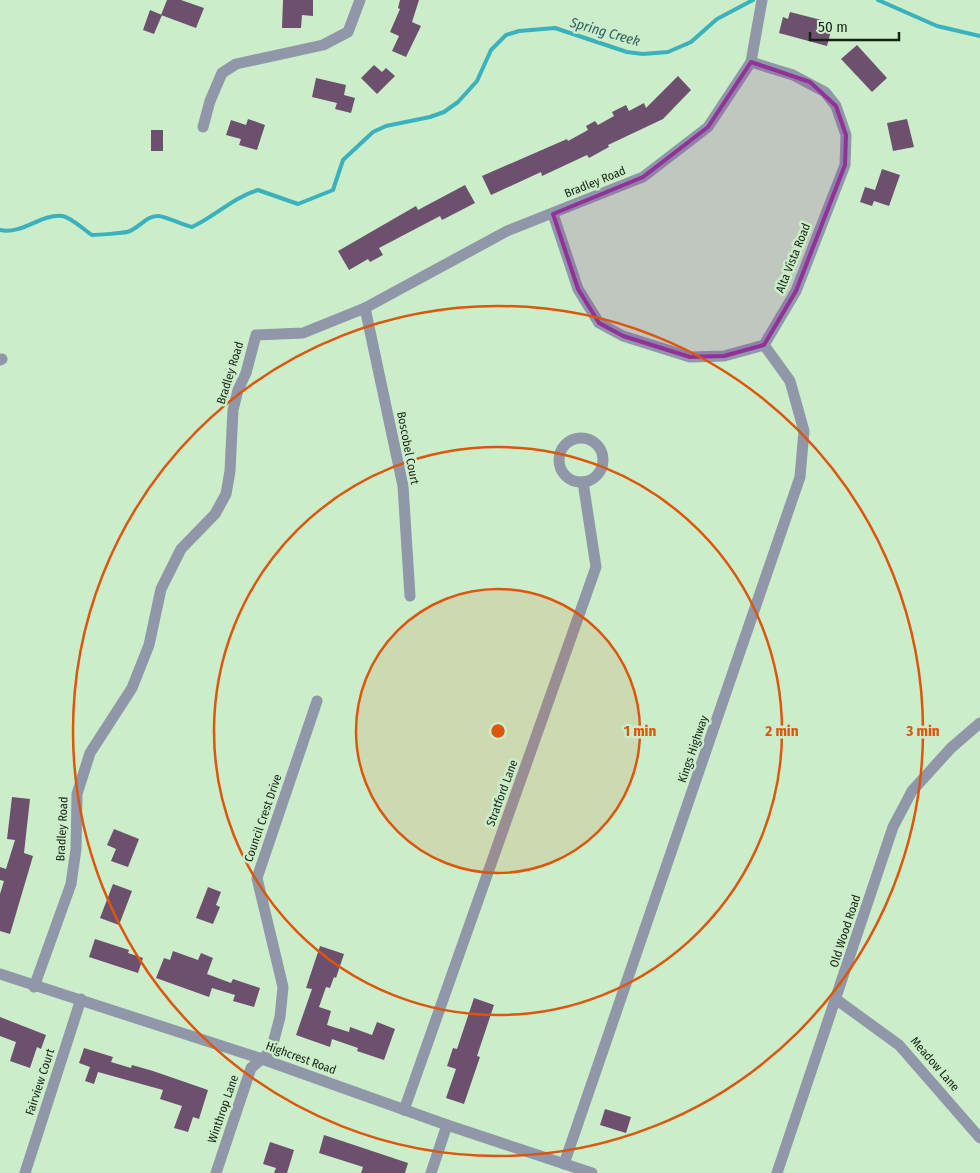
<svg xmlns="http://www.w3.org/2000/svg" width="980" height="1173" viewBox="0 0 980 1173" font-family="'Fira Sans Condensed',sans-serif">
<rect width="100%" height="100%" fill="#cbedc9"/>
<g fill="none" stroke-linecap="round" stroke-linejoin="round">
<g stroke="#3ab1bc" stroke-width="4">
<polyline points="878,0 937,26 980,36"/>
<path d="M 0,230 C 22,235 40,214 62,216 C 71,217 84,230 92,235 C 98,235 123,233 127,232 C 139,229 145,216 158,216 C 165,216 183,225 192,227 C 216,216 232,198 258,190 L 298,204 L 333,190 L 343,160 L 373,132 L 386,126 L 430,117 L 444,112 L 458,102 L 477,81 L 491,50 L 506,35 L 519,31 L 555,28 L 627,52 L 643,54 L 668,52 L 691,42 L 717,19 L 753,0"/>
</g>
</g>
<g fill="#6c506e">
<polygon points="167,0 181,0 204,8 196,28 161,15"/>
<polygon points="283,0 313,0 313,16 302,15 301,28 282,28"/>
<polygon points="400,0 419,0 412,22 421,26 406,57 392,51 399,36 390,32 400,9 398,8"/>
<polygon points="150,10 162,15 154,34 143,30"/>
<polygon points="790,12 833,23 827,46 779,33 783,17 788,19"/>
<polygon points="857,45 887,78 872,92 841,59"/>
<polygon points="374,65 382,72 386,68 395,76 377,94 361,78"/>
<polygon points="678,76 691,90 663,119 608,145 609,147 589,158 587,155 542,176 541,172 491,195 482,176 567,139 568,141 588,130 586,126 595,121 598,125 614,116 612,112 626,105 629,111 644,103 646,108"/>
<polygon points="316,78 346,85 344,95 355,98 351,113 335,109 337,103 312,97"/>
<polygon points="248,119 265,125 257,150 239,145 241,139 226,135 231,120 246,125"/>
<polygon points="907,119 914,147 893,151 887,123"/>
<rect x="151" y="130" width="12" height="21"/>
<polygon points="882,169 900,175 889,206 874,201 872,206 860,202 865,187 875,190"/>
<polygon points="465,185 475,203 442,220 440,216 379,248 383,255 370,262 368,259 349,270 338,251 416,206 418,210"/>
<polygon points="12,797 30,799 24,853 33,856 10,934 0,931 0,894 4,881 0,880 0,867 6,869 15,840 7,839"/>
<polygon points="114,829 139,839 128,867 111,861 116,849 107,845"/>
<polygon points="113,884 132,891 119,925 100,918"/>
<polygon points="208,887 221,892 216,905 220,907 213,924 196,918"/>
<polygon points="95,939 129,950 128,953 143,958 138,973 89,957"/>
<polygon points="320,946 344,954 336,978 334,977 330,988 326,987 319,1007 331,1011 327,1025 349,1032 350,1027 372,1035 377,1022 395,1029 384,1060 357,1051 358,1048 332,1039 330,1047 296,1035 312,989 306,988"/>
<polygon points="173,951 198,960 201,953 213,958 207,974 231,983 233,979 260,988 254,1007 233,1001 235,995 212,988 209,997 156,978 164,958 170,960"/>
<polygon points="474,998 494,1005 477,1056 480,1057 464,1104 446,1098 456,1069 447,1066 453,1048 457,1049"/>
<polygon points="0,1017 46,1035 41,1049 37,1047 30,1068 10,1061 16,1042 0,1036"/>
<polygon points="84,1048 113,1057 111,1062 131,1068 132,1065 153,1071 208,1090 199,1119 193,1117 188,1132 174,1128 182,1106 160,1099 163,1090 98,1072 94,1084 85,1081 90,1067 79,1063"/>
<polygon points="605,1109 631,1117 626,1133 600,1125"/>
<polygon points="324,1135 408,1163 405,1173 361,1173 363,1167 319,1153"/>
<polygon points="270,1142 294,1150 287,1173 274,1173 276,1168 263,1164"/>
</g>
<g fill="none" stroke-linecap="round" stroke-linejoin="round">
<g stroke="#8f97a8" stroke-width="11">
<polyline points="751,62 793,75 825,92 836,106 846,135 845,165 796,291 764,345"/>
<polyline points="203,127 210,101 222,73 236,64 323,45 348,32 360,0"/>
<polyline points="553,214 578,289 599,323 623,336 690,357 724,356 764,345"/>
<polyline points="365,308 403,486 410,596"/>
<polyline points="0,360 2,359"/>
<circle cx="581" cy="460" r="22"/>
<polyline points="0,974 262,1059 447,1125 592,1173"/>
<polyline points="34,987 71,884 76,849 77,794 90,753 132,688 149,645 161,589 181,549 215,514 226,494 230,471 233,410 238,390 246,373 256,335 303,333 365,308 507,231 643,177 708,127 751,62 762,0"/>
<polyline points="837,1000 899,1045 980,1138"/>
<polyline points="404,1110 596,567 583,482"/>
<polyline points="564,1164 800,477 804,431 790,381 764,345"/>
<polyline points="25,1173 81,999"/>
<polyline points="216,1173 251,1068 271,1051 280,1017 283,987 257,878 317,701"/>
<polyline points="431,1173 447,1125"/>
<polyline points="777,1173 893,827 912,791 951,748 980,723"/>
</g>
</g>
<path fill="#91329a" fill-opacity="0.2" stroke="#91329a" stroke-width="4" stroke-linejoin="round" d="M 751,62 L 810,82 L 836,106 L 846,135 L 845,165 L 796,291 L 764,345 L 724,356 L 690,357 L 623,336 L 599,323 L 578,289 L 553,214 L 643,177 L 708,127 Z"/>
<circle cx="498" cy="731" r="142" fill="#dd560c" fill-opacity=".12"/>
<g fill="none" stroke="#dd560c" stroke-width="2.5">
<circle cx="498" cy="731" r="142"/>
<circle cx="498" cy="731" r="284"/>
<circle cx="498" cy="731" r="425"/>
</g>
<g text-anchor="middle" dominant-baseline="central" stroke-width="5" stroke-linejoin="round" paint-order="stroke">
<g font-size="12" fill="#152215" stroke="#cbedc9">
<text transform="translate(595 182) rotate(-22)">Bradley Road</text>
<text transform="translate(793 258) rotate(-68)">Alta Vista Road</text>
<text transform="translate(230 373) rotate(-73)">Bradley Road</text>
<text transform="translate(408 448) rotate(79)">Boscobel Court</text>
<text transform="translate(693 749) rotate(-71)">Kings Highway</text>
<text transform="translate(502 793) rotate(-70)">Stratford Lane</text>
<text transform="translate(263 818) rotate(-71)">Council Crest Drive</text>
<text transform="translate(62 829) rotate(-87)">Bradley Road</text>
<text transform="translate(845 931) rotate(-72)">Old Wood Road</text>
<text transform="translate(301 1058) rotate(20)">Highcrest Road</text>
<text transform="translate(935 1064) rotate(49)">Meadow Lane</text>
<text transform="translate(40 1082) rotate(-72)">Fairview Court</text>
<text transform="translate(223 1109) rotate(-71)">Winthrop Lane</text>
</g>
<g font-size="14" font-style="italic" fill="#2d5e63" stroke="#cbedc9">
<text transform="translate(605 32) rotate(16)">Spring Creek</text>
</g>
</g>
<circle cx="498" cy="731" r="8" fill="#dd560c" stroke="#cbedc9" stroke-width="2.5"/>
<g font-size="15" text-anchor="middle" font-weight="bold" fill="#dd560c" stroke="#cbedc9" stroke-width="5" stroke-linejoin="round" paint-order="stroke">
<text x="640" y="736">1 min</text>
<text x="782" y="736">2 min</text>
<text x="923" y="736">3 min</text>
</g>
<path d="M810 32v8h89v-8" fill="none" stroke="#152215" stroke-width="2.5"/>
<text x="818" y="32" font-size="15" fill="#152215" stroke="#cbedc9" stroke-width="4" paint-order="stroke">50 m</text>
</svg>
